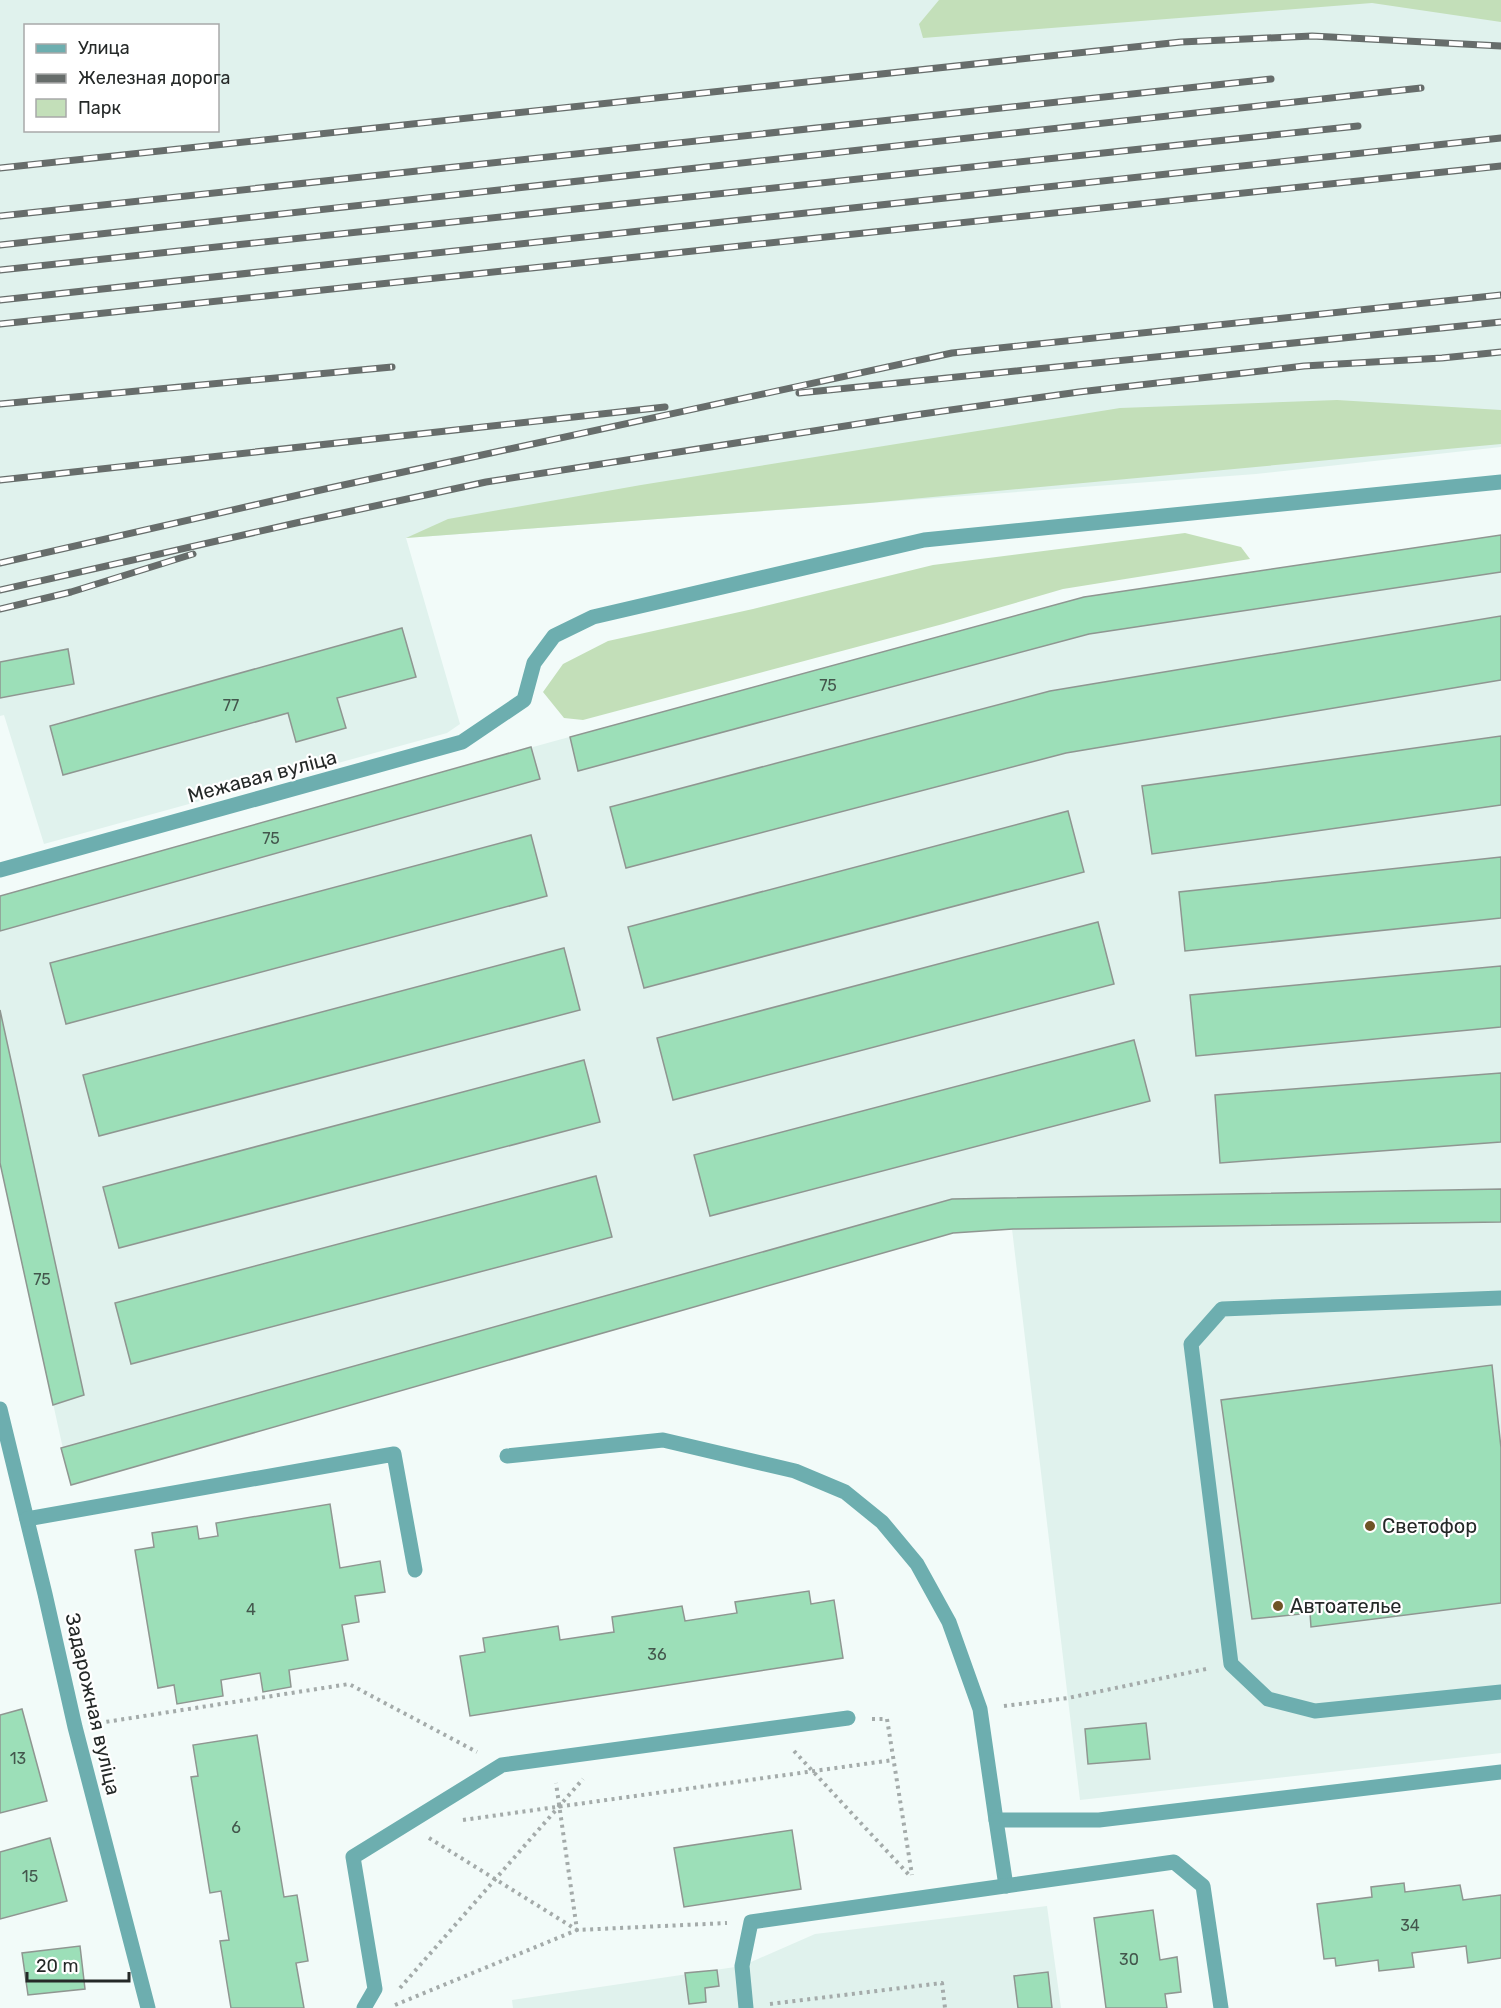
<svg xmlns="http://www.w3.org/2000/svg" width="1501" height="2008" viewBox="0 0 1501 2008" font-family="Rubik,sans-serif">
<rect width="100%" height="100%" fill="#f2fbf9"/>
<g fill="#e0f2ed" fill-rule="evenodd">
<path d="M 0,0 L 1501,0 L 1501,447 L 1256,474 L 406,538 L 460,724 L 447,733 L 44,844 L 4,715 L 0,716 ZM 26,26 L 218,26 L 218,130 L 26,130 Z"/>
<polygon points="1501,535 1501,1753 1080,1800 1012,1229 953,1233 71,1485 0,1163 0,896 551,742 1084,597"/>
<polygon points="1047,1906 1061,2008 513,2008 512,2000 742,1966 815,1934"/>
</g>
<g fill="#c3dfb9">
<polygon points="939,0 1501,0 1501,22 1372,3 923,38 919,24"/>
<polygon points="1337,400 1501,410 1501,444 869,503 406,538 448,519 641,485 1120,408"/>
<polygon points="1185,533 1241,547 1250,559 1063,589 943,624 583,720 564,718 543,692 563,664 608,641 753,609 933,565"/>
</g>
<g fill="#9cdfb8" stroke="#8f9691" stroke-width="1.5">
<polygon points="1501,535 1501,572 1089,634 578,771 570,737 1084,597"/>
<polygon points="1501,616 1501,680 1066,753 626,868 610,807 1050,691"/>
<polygon points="402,628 416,677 337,698 346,728 296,742 288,713 63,775 50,726"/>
<polygon points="68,649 74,684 0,698 0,662"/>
<polygon points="1501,736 1501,805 1152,854 1142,786"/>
<polygon points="531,747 540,779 0,931 0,896"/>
<polygon points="1068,811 1084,872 644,988 628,927"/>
<polygon points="531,835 547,896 66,1024 50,963"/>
<polygon points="1501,857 1501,918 1185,951 1179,892"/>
<polygon points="1098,922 1114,984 673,1100 657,1038"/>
<polygon points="564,948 580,1010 99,1136 83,1075"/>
<polygon points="1501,966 1501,1027 1196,1056 1190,995"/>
<polygon points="0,1010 84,1395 53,1405 0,1163"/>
<polygon points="1134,1040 1150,1101 710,1216 694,1155"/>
<polygon points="584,1060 600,1122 119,1248 103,1187"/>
<polygon points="1501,1073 1501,1142 1220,1163 1215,1095"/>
<polygon points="596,1176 612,1237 131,1364 115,1303"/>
<polygon points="1501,1189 1501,1222 1013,1229 953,1233 71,1485 61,1448 952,1199"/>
<polygon points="1492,1365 1501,1448 1501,1603 1311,1627 1310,1613 1252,1619 1221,1400"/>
<polygon points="330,1504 340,1568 380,1561 385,1592 355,1596 359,1622 342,1625 348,1660 289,1670 291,1687 263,1692 260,1673 221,1680 223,1696 177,1704 174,1685 158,1688 135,1550 154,1547 152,1533 197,1526 199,1539 218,1536 216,1523"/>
<polygon points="809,1591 811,1604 834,1600 843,1658 470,1716 460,1656 485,1652 483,1638 558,1626 560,1640 614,1632 612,1617 682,1606 685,1621 737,1613 735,1602"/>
<polygon points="22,1709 47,1801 0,1813 0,1715"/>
<polygon points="1146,1723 1150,1759 1088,1764 1085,1729"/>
<polygon points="257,1735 284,1897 297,1895 308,1961 296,1963 304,2008 231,2008 220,1941 229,1940 221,1891 210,1893 191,1777 198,1776 193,1745"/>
<polygon points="792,1830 801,1889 684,1907 674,1848"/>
<polygon points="50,1838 67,1901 0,1919 0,1852"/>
<polygon points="1404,1883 1405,1892 1460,1885 1463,1900 1501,1895 1501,1958 1468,1963 1466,1946 1412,1953 1414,1967 1379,1971 1378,1960 1336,1966 1335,1958 1324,1959 1317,1904 1372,1897 1371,1887"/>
<polygon points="1153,1910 1160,1960 1177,1957 1181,1992 1165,1994 1167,2008 1106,2008 1094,1918"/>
<polygon points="80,1946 85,1989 28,1995 22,1953"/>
<polygon points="717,1970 719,1986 705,1988 706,2002 689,2004 685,1973"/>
<polygon points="1048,1972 1052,2008 1018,2008 1014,1976"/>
</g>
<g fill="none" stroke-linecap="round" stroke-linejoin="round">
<g stroke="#a4abaa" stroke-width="4" stroke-dasharray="3 4.5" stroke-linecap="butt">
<polyline points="1004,1706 1068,1698 1206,1669"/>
<polyline points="872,1719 887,1719 912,1875"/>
<polyline points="99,1723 349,1684 477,1752"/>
<polyline points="794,1751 909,1875"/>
<polyline points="463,1820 893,1760"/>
<polyline points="429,1838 577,1930 556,1783"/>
<polyline points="400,1988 583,1779"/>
<polyline points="770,2004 942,1983 945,2008"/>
<polyline points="395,2005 577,1930 727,1923"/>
</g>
<g stroke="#6daeaf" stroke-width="15">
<polyline points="0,870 462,742 524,700 534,663 554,636 593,617 924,540 1501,482"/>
<polyline points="1501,1298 1222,1309 1191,1344 1231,1664 1268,1699 1315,1711 1501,1692"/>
<polyline points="0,1409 45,1594 75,1727 148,2008"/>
<polyline points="507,1456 663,1440 795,1471 845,1492 882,1522 917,1564 949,1622 980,1709 996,1820 1099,1820 1501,1772"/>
<polyline points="27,1519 394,1454 415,1570"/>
<polyline points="996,1820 1006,1886"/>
<polyline points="364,2008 375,1989 353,1857 502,1765 848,1718"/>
<polyline points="746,2008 742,1966 751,1922 1174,1862 1203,1886 1221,2008"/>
</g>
<g stroke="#676d6b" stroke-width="7">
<g id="rail">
<polyline points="0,168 1181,42 1312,36 1501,46"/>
<polyline points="0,216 1271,79"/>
<polyline points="0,245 1421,88"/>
<polyline points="0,270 1358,126"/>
<polyline points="0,300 1501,138"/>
<polyline points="0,324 1501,166"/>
<polyline points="799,393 1501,322"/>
<polyline points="0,404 392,367"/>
<polyline points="0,480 665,407"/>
<polyline points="0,563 325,489 952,353 1501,295"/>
<polyline points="0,590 296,523 486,482 922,414 1079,392 1304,366 1442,358 1501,352"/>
<polyline points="0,609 71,592 193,554"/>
</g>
</g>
<use href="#rail" stroke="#fff" stroke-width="4.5" stroke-dasharray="14" stroke-linecap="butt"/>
</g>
<g fill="#6f5426" stroke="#fff" stroke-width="2">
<circle cx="1370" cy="1526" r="6"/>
<circle cx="1278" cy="1606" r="6"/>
</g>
<g text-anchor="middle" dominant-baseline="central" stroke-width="4.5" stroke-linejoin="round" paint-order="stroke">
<g font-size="16" fill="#43564c">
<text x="828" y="685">75</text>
<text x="231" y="705">77</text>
<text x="271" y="838">75</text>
<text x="42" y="1279">75</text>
<text x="251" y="1609">4</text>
<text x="657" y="1654">36</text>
<text x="18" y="1758">13</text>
<text x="236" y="1827">6</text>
<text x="30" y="1876">15</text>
<text x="1410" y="1925">34</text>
<text x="1129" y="1959">30</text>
</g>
<g font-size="20" fill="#252928" stroke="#fff">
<text transform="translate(262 776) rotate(-15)">Межавая вуліца</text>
<text transform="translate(93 1704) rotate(77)">Задарожная вуліца</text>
</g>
<g font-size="20" fill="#252928" stroke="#fff" text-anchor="start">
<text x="1382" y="1526">Светофор</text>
<text x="1290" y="1606">Автоателье</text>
</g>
</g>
<rect x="24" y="24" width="195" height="108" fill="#ffffff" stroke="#a8a9a9" stroke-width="1.5"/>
<rect x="36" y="44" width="30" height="9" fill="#6daeaf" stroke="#a8a9a9" stroke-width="1.5"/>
<text x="78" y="54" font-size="18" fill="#252928">Улица</text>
<rect x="36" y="74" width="30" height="9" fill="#676d6b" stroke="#a8a9a9" stroke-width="1.5"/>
<text x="78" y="84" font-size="18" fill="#252928">Железная дорога</text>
<rect x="36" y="99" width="30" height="18" fill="#c3dfb9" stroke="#a8a9a9" stroke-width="1.5"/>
<text x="78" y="114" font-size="18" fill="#252928">Парк</text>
<path d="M27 1972v9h102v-9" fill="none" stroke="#252928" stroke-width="3"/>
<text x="36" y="1972" font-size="18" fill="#252928" stroke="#ffffff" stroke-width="4.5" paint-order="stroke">20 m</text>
</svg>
